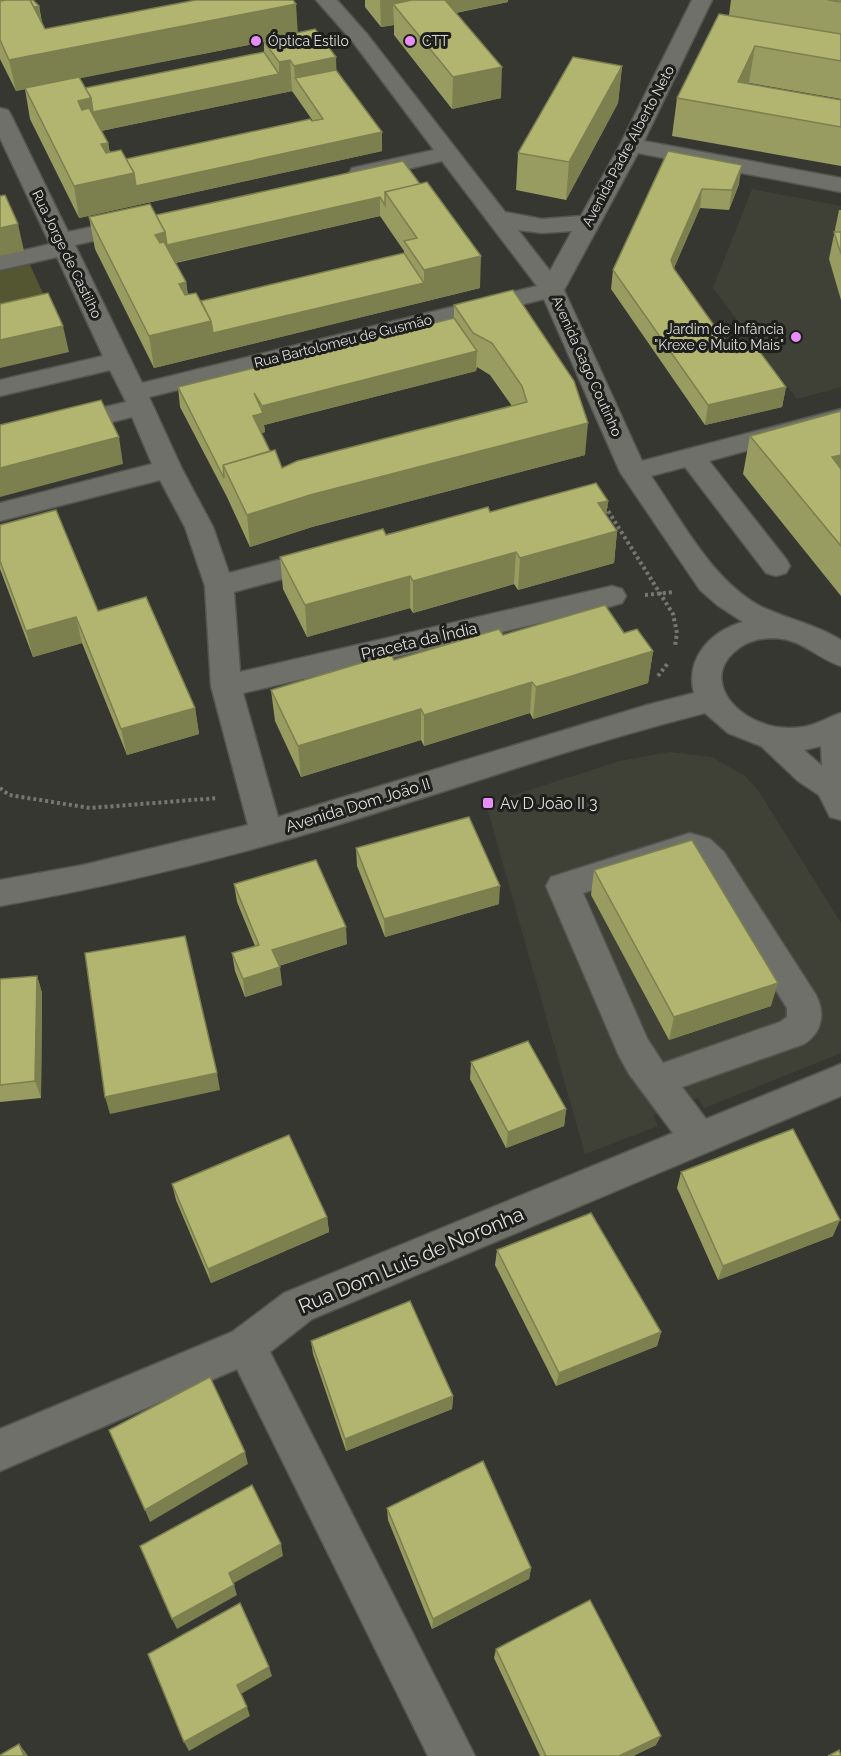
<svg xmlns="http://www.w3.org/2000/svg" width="841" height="1756" viewBox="0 0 841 1756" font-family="Raleway,sans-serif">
<rect width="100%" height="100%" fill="#373732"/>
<g fill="#404136">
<polygon points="752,189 841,206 841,387 797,399 713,288"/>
<polygon points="669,752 712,757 745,776 758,790 841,923 841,1053 704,1108 698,1098 653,1115 658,1126 585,1154 486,804 620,761"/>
</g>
<polygon fill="#545631" points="29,263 48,304 0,315 0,270"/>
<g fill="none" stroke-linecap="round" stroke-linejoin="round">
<g stroke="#545450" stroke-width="3">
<g id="minor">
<path d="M 316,0 L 337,0 L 367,34 L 505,212 L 542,219 L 581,216 L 620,145 L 692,0 L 712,0 L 644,141 L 841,178 L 841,192 L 638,153 L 564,290 L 642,461 L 841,409 L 841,425 L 709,461 L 786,559 L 790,566 L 786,573 L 776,576 L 766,573 L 685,467 L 651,476 C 682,521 712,580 760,606 C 786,619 816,624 841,640 L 841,666 C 816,658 803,639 774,638 C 761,638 750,640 739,648 C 703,674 728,711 762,723 C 774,728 789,729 803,727 C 817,725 828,717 841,713 L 841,820 L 830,817 L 819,795 L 798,781 L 761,746 L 728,733 L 705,713 C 578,745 453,790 327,828 C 219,860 111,886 0,906 L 0,880 L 83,865 L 248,825 L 211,686 L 205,586 L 185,527 L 160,480 L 0,521 L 0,503 L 152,464 L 132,417 L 0,450 L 0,432 L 126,402 L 110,370 L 0,396 L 0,380 L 103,356 L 57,257 L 0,270 L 0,256 L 50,244 L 0,138 L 0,108 L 8,110 L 11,115 L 68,232 L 137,217 L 145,219 L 149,224 L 145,229 L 75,245 L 142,383 L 537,286 L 442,161 L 360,180 L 352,178 L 349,173 L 352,168 L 434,150 L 353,42 ZM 518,230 L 542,233 L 572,231 L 550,271 ZM 544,299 L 620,472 L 700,590 L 717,605 L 743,622 C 711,631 685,658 694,693 L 647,705 L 278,817 L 243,693 L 612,606 L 622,603 L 626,596 L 622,589 L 612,586 L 240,672 L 234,592 L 334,565 L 338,558 L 334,551 L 324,548 L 229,573 L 213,527 L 182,469 L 149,397 ZM 821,746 L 822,766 L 804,750 Z"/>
<path d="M 690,833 L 710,839 L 724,852 L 816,995 C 825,1013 823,1032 804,1044 L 682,1087 L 706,1119 L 841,1064 L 841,1096 L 312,1319 L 270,1352 L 475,1756 L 428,1756 L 237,1369 L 0,1471 L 0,1429 L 232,1332 L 284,1293 L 673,1133 L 629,1074 L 619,1056 L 546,886 L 551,877 ZM 689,859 L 700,870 L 787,1008 L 787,1017 L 780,1022 L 663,1063 L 647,1038 L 583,893 Z"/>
</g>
</g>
<g stroke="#767672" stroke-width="4" stroke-dasharray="3 3" stroke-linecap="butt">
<polyline points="605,506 673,614 677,633 675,646"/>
<polyline points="645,595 674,592"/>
<polyline points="658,676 668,663"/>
<polyline points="0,788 9,795 90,808 218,798"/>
</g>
<use href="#minor" fill="#6f706a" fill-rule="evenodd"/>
</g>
<g fill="#989c60" fill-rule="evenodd">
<path d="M 0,0 L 39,6 L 42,22 L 45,29 L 298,33 L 336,57 L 336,70 L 382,151 L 79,218 L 30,119 L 25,89 L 16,91 L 0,59 ZM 264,42 L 264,52 L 85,88 L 79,78 ZM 292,91 L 313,121 L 126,159 L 110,153 L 108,143 L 101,131 Z"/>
<polygon points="365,0 508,0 508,2 456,13 501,98 452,109 394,35 394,25 381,27 365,7"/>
<polygon points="731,0 841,0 841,99 749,83 749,84 841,100 841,166 672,136 677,98 729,15"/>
<polygon points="622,66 618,103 566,200 516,190 518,153"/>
<polygon points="668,151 739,184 729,210 700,208 674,268 718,331 736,353 786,387 782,407 705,425 611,289 613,270"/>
<path d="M 403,161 L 480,288 L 154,368 L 95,249 L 89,217 L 156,215 ZM 380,216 L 404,251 L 404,253 L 201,301 L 188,295 L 186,282 L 176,263 Z"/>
<polygon points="839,210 841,210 841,300 829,259"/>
<path d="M 513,290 L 585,455 L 312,527 L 250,547 L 227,497 L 180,407 L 178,387 L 454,318 L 454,305 ZM 477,367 L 490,375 L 512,406 L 282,468 L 270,451 L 261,433 L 265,432 L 264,425 L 476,371 Z"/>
<polygon points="841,411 841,596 743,474 750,436"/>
<polygon points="608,501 606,515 617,531 614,563 518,590 514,584 413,613 410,608 307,637 283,589 280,557 490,512"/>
<polygon points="0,525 98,611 195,708 199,734 127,755 82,643 33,657 0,569"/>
<polygon points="624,633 653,651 648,683 533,719 530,713 424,746 421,740 301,777 275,721 271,690 394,660 503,635"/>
<polygon points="356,848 499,904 385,937 357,866"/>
<polygon points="594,870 771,1006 669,1040 591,895"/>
<polygon points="234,884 347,944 279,966 282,985 245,997 235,971 232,953 255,946 237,902"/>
<polygon points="37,976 42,993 41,1098 0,1102 0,979"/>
<polygon points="471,1062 566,1109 564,1126 506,1148 470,1079"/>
<polygon points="681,1172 833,1236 718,1280 677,1188"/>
<polygon points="172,1184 327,1217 329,1232 211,1283 176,1200"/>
<polygon points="497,1250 661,1332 657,1346 556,1386 495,1265"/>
<polygon points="311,1341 453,1396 452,1409 346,1451 313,1354"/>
<polygon points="387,1508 531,1568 529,1579 432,1629 388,1520"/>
<polygon points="496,1649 656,1745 633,1756 540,1756 494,1658"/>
</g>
<g fill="#7c7f4e">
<polygon points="380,0 508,0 508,2 408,22 393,4 394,25 381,27"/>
<polygon points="296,4 298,35 263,40 264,42 16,91 9,60"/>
<polygon points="39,6 42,25 0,14"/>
<polygon points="755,46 749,83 737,109 738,82"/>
<polygon points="336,57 337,88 295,78 294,66"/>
<polygon points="290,60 292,91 96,132 93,112 279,74 279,62"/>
<polygon points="622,66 618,103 566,200 569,162"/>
<polygon points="502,67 501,98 452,109 453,77"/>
<polygon points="91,98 96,130 83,133 78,101"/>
<polygon points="382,132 382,151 79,218 74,186 134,173"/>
<polygon points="108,143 113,175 101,144"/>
<polygon points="742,165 739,184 729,210 732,190"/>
<polygon points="702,189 700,208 669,279 671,260"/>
<polygon points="380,197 380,216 169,264 167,245"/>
<polygon points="18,224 24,251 0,256 0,228"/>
<polygon points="165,232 169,264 155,235"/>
<polygon points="481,256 480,288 154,368 149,336 211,321 424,283 424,270"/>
<polygon points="186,282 190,314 179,284"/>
<polygon points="63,326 69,352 0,368 0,340"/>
<polygon points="477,351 476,371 264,425 265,432 254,436 253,416 262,413 262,406"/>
<polygon points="786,387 782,407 705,425 708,405"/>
<polygon points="588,423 585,455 312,527 250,547 247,515 310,495"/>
<polygon points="119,437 123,464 0,497 0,468"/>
<polygon points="841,455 841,490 832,457"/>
<polygon points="608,501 604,533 598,503"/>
<polygon points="617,531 614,563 518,590 520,558"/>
<polygon points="516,552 514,584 413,613 413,581"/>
<polygon points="410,576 410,608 307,637 305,605"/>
<polygon points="76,617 82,643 33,657 26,631"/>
<polygon points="653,651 648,683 533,719 536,687"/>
<polygon points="532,682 530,713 424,746 424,715"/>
<polygon points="195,708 199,734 127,755 121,729"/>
<polygon points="421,709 421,740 301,777 298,746"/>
<polygon points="500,886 499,904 385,937 384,919"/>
<polygon points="346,927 347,944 274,967 272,950"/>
<polygon points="280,967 282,985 245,997 243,979"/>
<polygon points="37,976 42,993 41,1098 35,1081"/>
<polygon points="778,983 771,1006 669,1040 674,1017"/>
<polygon points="217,1073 220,1090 110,1114 105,1097"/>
<polygon points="566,1109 564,1126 506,1148 508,1132"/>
<polygon points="327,1217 329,1232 211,1283 208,1269"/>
<polygon points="840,1220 833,1236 718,1280 723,1266"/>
<polygon points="661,1332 657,1346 556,1386 559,1373"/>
<polygon points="453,1396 452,1409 346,1451 345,1439"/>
<polygon points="245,1452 248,1464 150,1522 145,1510"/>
<polygon points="281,1544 283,1556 232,1584 229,1573"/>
<polygon points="531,1568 529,1579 432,1629 433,1619"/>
<polygon points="234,1585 237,1595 177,1629 172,1619"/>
<polygon points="269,1667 272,1676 241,1694 237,1685"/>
<polygon points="247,1707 250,1716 189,1751 184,1742"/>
<polygon points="661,1736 656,1745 633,1756 619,1756"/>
<polygon points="19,1744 26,1753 28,1756 24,1756"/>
</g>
<g fill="#b1b570" stroke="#7c7f4e" stroke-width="1.5">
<polygon points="6,0 30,0 45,29 196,0 293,0 296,4 9,60 0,40 0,1"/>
<polygon points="30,0 33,0 39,6 34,7"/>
<polygon points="412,0 445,0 502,67 453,77 393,4"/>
<polygon points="828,0 841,0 841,2"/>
<polygon points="719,14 841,34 841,61 755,46 738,82 841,100 841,127 677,98"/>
<polygon points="315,29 336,57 294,66 290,60 279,62 263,40"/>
<polygon points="264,52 279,74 93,112 91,98 85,88"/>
<polygon points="573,57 622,66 569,162 518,153"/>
<polygon points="336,70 382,132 136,186 134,173 126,159 310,119 312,121 323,119 295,78"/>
<polygon points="79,77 91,98 78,101 82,110 89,108 108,143 101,144 106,153 121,150 134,173 74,186 25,88"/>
<polygon points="668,151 742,165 732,190 702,189 671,260 674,269 718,331 736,353 757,348 786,387 708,405 613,270"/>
<polygon points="403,161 420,184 385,192 385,205 380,197 167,245 165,232 156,215"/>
<polygon points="427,182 481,256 424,270 404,241 417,238 385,192"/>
<polygon points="5,195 18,224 0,228 0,196"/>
<polygon points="150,204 165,232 155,235 160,243 164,242 186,282 179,284 185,295 196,293 211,321 149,336 89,217"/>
<polygon points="834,232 841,232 841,254"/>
<polygon points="404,253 424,283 213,333 211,321 201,301"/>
<polygon points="513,290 574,381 588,423 310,495 247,515 223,465 275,450 282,468 297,461 527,402 522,386 492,343 473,333 454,305"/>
<polygon points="48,293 63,326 0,340 0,304"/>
<polygon points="454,318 477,351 262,406 254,393 263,413 253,416 270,451 223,465 224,478 178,387"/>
<polygon points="101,400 119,437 0,468 0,425"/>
<polygon points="841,411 841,455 832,457 841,469 841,546 750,436"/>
<polygon points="596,483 608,501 598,503 617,531 520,558 516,552 413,581 410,576 305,605 280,557 383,529 386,535 488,507 490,512"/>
<polygon points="56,510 98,611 146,597 195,708 121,729 76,617 26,631 0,561 0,525"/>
<polygon points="605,605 624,633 637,629 653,651 536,687 532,682 424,715 421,709 298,746 271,690 391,654 394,660 499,629 503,635"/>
<polygon points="469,817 500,886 384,919 356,848"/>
<polygon points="692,840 778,983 674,1017 594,870"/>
<polygon points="316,860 346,927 272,950 280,967 243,979 232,953 259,945 234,884"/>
<polygon points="185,936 217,1073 105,1097 85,953"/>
<polygon points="37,976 35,1081 0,1085 0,979"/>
<polygon points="528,1041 566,1109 508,1132 471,1062"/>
<polygon points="793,1129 840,1220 723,1266 681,1172"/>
<polygon points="289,1135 327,1217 208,1269 172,1184"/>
<polygon points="591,1213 661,1332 559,1373 497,1250"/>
<polygon points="410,1301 453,1396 345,1439 311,1341"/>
<polygon points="210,1377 245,1452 145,1510 109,1430"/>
<polygon points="483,1461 531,1568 433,1619 387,1508"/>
<polygon points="252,1485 281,1544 229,1573 234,1585 172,1619 140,1546"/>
<polygon points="590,1600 661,1736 619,1756 546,1756 496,1649"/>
<polygon points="240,1603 269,1667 237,1685 247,1707 184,1742 148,1654"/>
<polygon points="19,1744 24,1756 0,1756 0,1755"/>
<polygon points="839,1750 841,1756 828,1756"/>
</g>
<g fill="#ea8dfc" stroke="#1e1e1c" stroke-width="2">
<circle cx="256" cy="41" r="6"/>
<circle cx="410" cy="41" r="6"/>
<circle cx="796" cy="337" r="6"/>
<rect x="482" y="797" width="12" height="12" rx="3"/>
</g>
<g text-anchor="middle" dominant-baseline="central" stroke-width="6" stroke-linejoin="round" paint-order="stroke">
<g font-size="14" fill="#dededb" stroke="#1e1e1c" text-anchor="start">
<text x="268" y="41">Óptica Estilo</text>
<text x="422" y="41">CTT</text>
<text x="784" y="329" text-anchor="end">Jardim de Infância<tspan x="784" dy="16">"Krexe e Muito Mais"</tspan></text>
</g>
<g font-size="14" fill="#dededb" stroke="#1e1e1c">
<text transform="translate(628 146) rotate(-62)">Avenida Padre Alberto Neto</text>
<text transform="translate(67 254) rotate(64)">Rua Jorge de Castilho</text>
<text transform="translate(343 341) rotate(-14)">Rua Bartolomeu de Gusmão</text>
<text transform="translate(587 366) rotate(66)">Avenida Gago Coutinho</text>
</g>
<g font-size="16" fill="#dededb" stroke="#1e1e1c">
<text transform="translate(419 641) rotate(-13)">Praceta da Índia</text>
<text transform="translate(358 805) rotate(-17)">Avenida Dom João II</text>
</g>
<g font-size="16" fill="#dededb" stroke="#1e1e1c" text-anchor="start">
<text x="500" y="803">Av D João II 3</text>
</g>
<g font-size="20" fill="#dededb" stroke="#1e1e1c">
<text transform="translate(411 1260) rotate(-23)">Rua Dom Luis de Noronha</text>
</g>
</g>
</svg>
